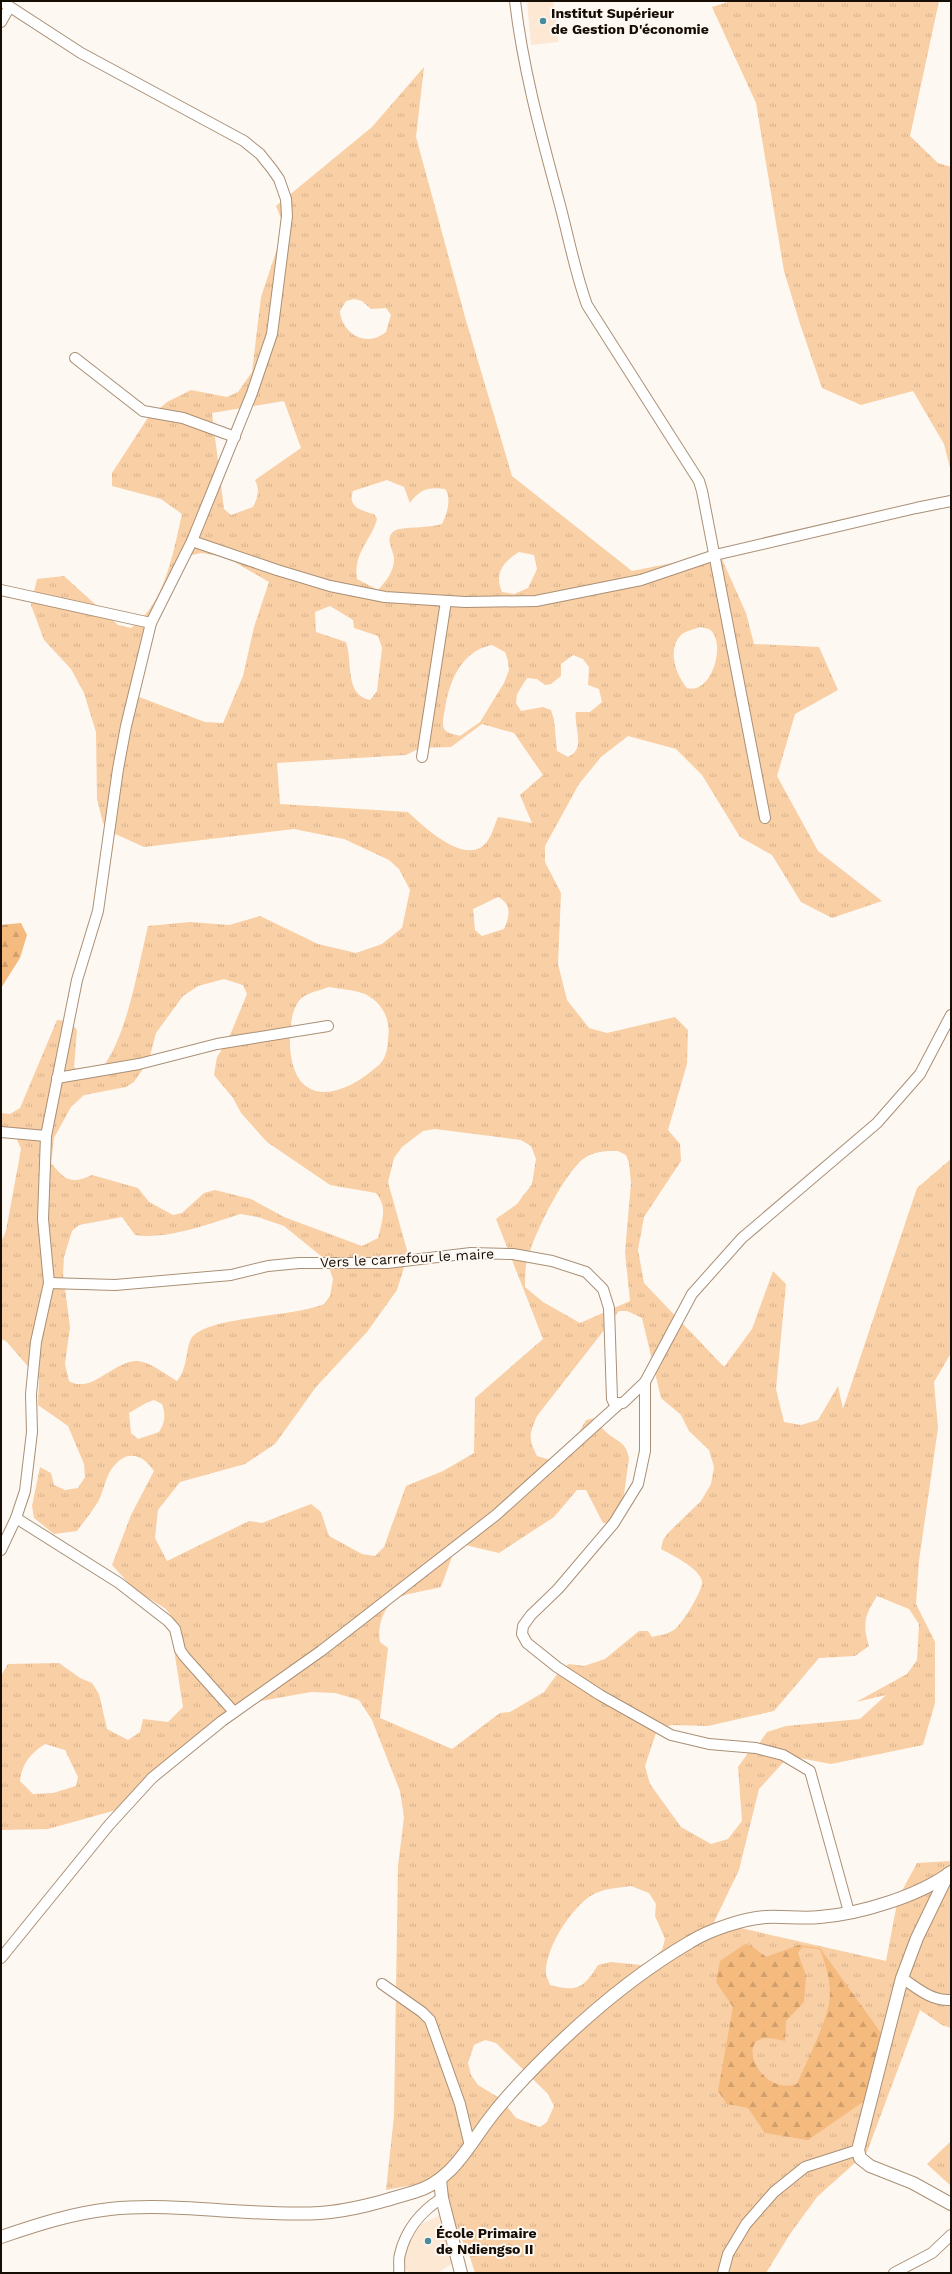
<svg xmlns="http://www.w3.org/2000/svg" width="952" height="2274" viewBox="0 0 952 2274" font-family="'Work Sans',sans-serif">
<defs>
<pattern id="grass-tufts" width="24" height="20" patternUnits="userSpaceOnUse"><rect width="24" height="20" fill="#f9cfa5"/><path d="M3 7l-1-3M5 7V3M7 7l1-3M15 17l-1-3M17 17v-4M19 17l1-3" fill="none" stroke="#d5b18d"/></pattern>
<pattern id="forest-firs" width="22" height="20" patternUnits="userSpaceOnUse"><rect width="22" height="20" fill="#f5ba7e"/><path d="M5 1l3.5 6h-7zM16 11l3.5 6h-7z" fill="#d19f6b"/></pattern>
</defs>
<rect width="100%" height="100%" fill="#fdf8f2"/>
<g fill="#fde8d4">
<polygon points="527,1 553,1 559,42 531,45"/>
<polygon points="440,2215 455,2262 437,2273 410,2273 406,2270 401,2254 413,2228"/>
</g>
<g fill="url(#grass-tufts)" fill-rule="evenodd">
<polygon points="731,1 939,1 910,136 938,163 951,167 951,472 944,444 913,391 861,405 822,388 800,324 784,271 756,103 712,7"/>
<path d="M 424,67 L 416,137 L 465,317 L 512,476 L 632,571 L 688,560 L 717,548 L 746,613 L 754,644 L 819,647 L 838,690 L 795,714 L 777,776 L 818,851 L 882,901 L 832,918 L 801,902 L 772,855 L 740,837 L 702,775 L 676,749 L 628,736 L 601,757 L 579,784 L 545,846 L 545,862 L 561,893 L 558,964 L 567,1000 L 589,1028 L 607,1033 L 675,1017 L 688,1030 L 687,1064 L 668,1130 L 680,1144 L 681,1161 L 644,1217 L 638,1250 L 644,1283 L 724,1367 L 752,1329 L 773,1271 L 786,1284 L 776,1389 L 784,1422 L 801,1425 L 818,1420 L 838,1386 L 843,1409 L 917,1188 L 951,1159 L 951,1353 L 934,1382 L 938,1428 L 919,1561 L 916,1604 L 935,1642 L 935,1703 L 923,1745 L 831,1764 L 789,1756 L 759,1789 L 739,1870 L 714,1922 L 886,1961 L 898,1898 L 917,1863 L 951,1861 L 951,2028 L 942,2025 L 920,2010 L 867,2152 L 817,2197 L 790,2234 L 766,2273 L 475,2273 L 468,2251 L 429,2182 L 386,2190 L 394,2116 L 398,1866 L 404,1817 L 400,1791 L 372,1720 L 359,1700 L 335,1693 L 311,1692 L 234,1706 L 120,1809 L 48,1829 L 1,1830 L 1,1676 L 8,1664 L 59,1663 L 80,1678 L 92,1683 L 99,1694 L 107,1729 L 128,1740 L 140,1732 L 143,1719 L 168,1722 L 183,1707 L 173,1643 L 173,1619 L 166,1609 L 134,1589 L 112,1565 L 131,1515 L 154,1471 C 143,1455 128,1449 114,1466 C 106,1474 104,1490 99,1500 C 93,1511 84,1521 77,1531 L 54,1534 L 34,1518 L 32,1506 L 40,1467 L 51,1473 L 54,1485 L 65,1490 L 78,1488 L 85,1477 L 84,1464 L 68,1426 L 38,1405 L 39,1379 L 6,1341 L 1,1339 L 1,1242 L 6,1231 L 21,1149 L 16,1137 L 1,1134 L 1,1113 L 10,1114 L 20,1108 L 57,1020 L 69,1021 L 77,1030 L 74,1067 L 84,1074 C 93,1072 102,1069 107,1061 C 129,1026 138,967 148,926 L 190,922 L 229,925 L 260,916 L 318,944 L 356,953 L 382,944 L 402,928 L 410,890 L 399,869 L 389,860 L 344,839 L 294,829 L 144,847 L 111,832 L 103,823 L 97,799 L 96,732 L 84,693 L 71,669 L 44,640 L 31,605 L 37,579 L 64,576 L 118,625 L 131,628 C 165,604 173,553 182,514 L 161,499 L 112,486 L 112,473 L 147,419 L 167,402 L 191,390 L 227,397 L 238,392 L 252,372 L 261,297 L 278,246 L 281,218 L 276,206 L 372,127 ZM 354,299 L 362,301 L 371,309 L 386,308 L 391,315 L 386,332 C 383,334 379,337 375,338 C 357,343 341,328 340,311 L 346,301 ZM 284,401 L 301,448 L 255,480 C 260,490 258,497 253,507 L 231,515 L 224,509 L 212,413 ZM 387,480 L 404,487 L 410,503 C 420,489 428,487 445,489 C 452,498 447,514 442,524 C 430,528 403,527 396,530 C 382,537 395,551 394,561 C 393,573 386,581 378,590 L 357,579 C 353,553 371,541 377,519 L 374,514 C 362,511 347,507 353,491 ZM 519,552 L 534,555 L 537,569 L 528,588 L 514,594 L 502,592 C 494,573 503,562 519,552 ZM 201,553 L 226,557 L 269,582 L 254,627 L 243,676 L 223,723 L 205,722 L 134,695 L 147,637 L 188,556 ZM 330,606 L 353,620 L 354,628 L 378,636 L 382,648 L 377,691 L 370,700 C 344,695 353,661 346,642 L 316,632 L 315,612 ZM 700,627 C 702,628 707,628 709,629 C 727,640 713,695 687,688 C 676,675 666,649 682,634 C 686,631 695,629 700,627 ZM 492,645 L 505,652 L 508,661 L 509,670 L 504,683 L 480,722 L 460,736 C 455,734 448,734 445,730 C 441,725 444,715 445,709 C 449,682 461,651 492,645 ZM 573,655 L 583,659 L 589,667 L 588,685 L 599,689 L 602,702 L 590,712 L 576,712 C 573,726 587,749 568,757 L 557,751 L 554,720 L 551,710 L 543,707 L 521,711 L 516,703 L 517,694 L 527,678 L 537,679 L 545,685 L 551,684 L 561,676 L 561,664 ZM 482,724 L 514,733 L 543,775 L 520,795 L 532,823 L 498,817 C 494,826 491,839 484,845 C 463,864 424,827 408,812 L 280,804 L 277,763 L 406,755 L 420,748 L 451,747 ZM 498,897 C 512,904 510,916 504,929 L 482,936 L 475,930 L 473,909 ZM 224,979 L 243,985 L 247,994 L 228,1040 L 217,1057 L 214,1075 L 233,1098 L 241,1113 L 267,1142 L 330,1185 L 376,1193 C 388,1207 382,1221 378,1238 L 362,1246 L 284,1217 L 251,1199 L 215,1190 L 204,1193 L 182,1213 L 173,1215 L 149,1202 L 138,1188 L 92,1175 C 71,1185 65,1180 51,1163 L 54,1138 L 71,1107 L 84,1095 L 126,1087 L 134,1082 L 149,1060 L 156,1033 L 183,996 L 198,986 ZM 329,987 C 340,989 355,990 365,994 C 383,1003 391,1020 388,1039 C 388,1047 386,1058 380,1064 C 335,1105 287,1106 290,1033 C 291,1021 293,1004 303,997 C 310,992 321,990 329,987 ZM 435,1129 L 521,1140 L 531,1146 L 536,1159 L 532,1184 L 517,1204 L 496,1219 L 543,1339 L 475,1398 L 474,1453 L 443,1471 L 406,1486 L 384,1547 L 375,1556 L 362,1554 L 329,1536 L 321,1512 L 311,1504 L 262,1523 L 249,1521 L 167,1561 L 155,1538 L 158,1510 L 180,1482 L 245,1464 L 275,1444 L 316,1387 L 367,1332 L 397,1290 L 408,1254 L 388,1182 L 394,1158 L 402,1147 L 423,1131 ZM 618,1151 L 626,1155 L 629,1163 L 631,1183 L 625,1252 L 630,1301 L 580,1323 L 543,1302 L 525,1287 C 525,1280 525,1273 526,1266 C 530,1241 565,1170 586,1157 C 596,1151 607,1151 618,1151 ZM 240,1214 L 258,1217 L 284,1226 L 327,1261 L 333,1279 L 330,1296 L 324,1304 C 294,1317 212,1316 193,1336 C 185,1345 189,1367 177,1381 C 166,1375 151,1362 138,1361 C 113,1360 92,1395 69,1381 L 65,1364 L 70,1327 L 63,1274 L 64,1257 L 72,1231 L 79,1225 L 122,1217 L 135,1235 C 167,1240 209,1224 240,1214 ZM 619,1311 L 627,1311 L 642,1318 L 661,1398 L 681,1415 L 689,1431 L 709,1450 L 714,1467 L 711,1484 L 701,1501 L 668,1533 L 663,1540 L 661,1549 C 672,1555 699,1568 702,1581 C 704,1589 682,1624 675,1629 C 669,1634 660,1635 652,1637 L 648,1631 L 639,1631 L 605,1659 L 584,1666 L 569,1664 L 561,1669 L 544,1692 L 510,1712 L 500,1713 L 452,1749 L 380,1718 L 388,1648 L 380,1642 C 377,1627 383,1609 395,1599 C 402,1594 431,1590 441,1587 L 457,1543 L 499,1553 L 554,1517 L 577,1490 L 586,1490 L 603,1523 L 611,1523 L 622,1509 L 629,1458 C 626,1442 618,1442 607,1433 C 602,1429 598,1422 595,1418 L 586,1420 L 569,1451 L 554,1461 L 537,1456 C 528,1438 529,1435 537,1416 ZM 154,1400 L 162,1404 C 166,1415 165,1422 159,1432 L 138,1439 L 131,1433 L 129,1413 L 146,1403 ZM 877,1596 L 909,1609 L 919,1624 L 917,1660 L 907,1674 L 856,1702 L 886,1695 L 860,1719 L 786,1726 L 767,1732 L 756,1748 L 748,1753 L 738,1767 L 742,1821 L 728,1839 L 711,1844 L 681,1827 L 650,1784 L 645,1766 L 656,1733 L 671,1725 L 708,1726 L 774,1711 L 819,1658 L 855,1656 L 869,1646 C 862,1624 865,1615 877,1596 ZM 45,1744 L 65,1750 L 78,1777 L 76,1786 L 53,1793 L 33,1794 L 20,1781 C 22,1763 31,1753 45,1744 ZM 631,1886 L 649,1893 L 656,1904 L 655,1916 L 665,1939 L 662,1950 L 652,1959 L 641,1965 L 611,1962 L 598,1965 C 583,1989 577,1992 550,1985 C 549,1981 546,1977 546,1973 C 545,1948 572,1907 592,1895 C 604,1888 618,1888 631,1886 ZM 485,2040 L 496,2043 L 548,2094 L 554,2106 L 547,2122 L 540,2127 L 516,2118 L 501,2099 L 478,2085 L 471,2075 L 468,2063 L 474,2045 Z"/>
<polygon points="951,2141 951,2186 927,2164"/>
</g>
<g fill="url(#forest-firs)" fill-rule="evenodd">
<polygon points="21,923 27,935 20,958 1,988 1,925"/>
<path d="M 745,1944 L 753,1947 L 766,1957 L 799,1945 L 820,1948 L 881,2033 L 870,2097 L 808,2140 L 765,2133 L 748,2108 L 727,2104 L 718,2091 L 733,2007 L 716,1982 L 720,1961 ZM 802,1947 L 819,1949 L 821,1952 C 826,1966 830,1979 830,1994 C 830,2017 806,2062 797,2084 C 761,2096 735,2039 767,2038 C 773,2038 779,2040 785,2041 L 786,2021 L 804,2002 L 806,1976 L 798,1953 Z"/>
</g>
<g fill="none" stroke-linecap="round" stroke-linejoin="round">
<g stroke="#aa9076" stroke-width="12">
<g id="minor">
<polyline points="1,1 81,53 244,141 260,154 272,169 279,179 286,199 287,216 272,334 252,393 216,482 192,541 151,623 126,726 118,769 98,911 77,980 46,1136 43,1219 49,1283 36,1342 31,1394 32,1432 25,1491 16,1518 1,1550"/>
<path d="M 515,1 C 523,70 542,138 560,205 C 569,239 575,272 587,305 L 699,481 L 702,491 L 765,818"/>
<polyline points="1,22 9,8"/>
<polyline points="75,358 143,411 183,418 235,437"/>
<polyline points="192,541 277,570 330,586 385,597 465,602 536,601 641,580 715,555 916,508 951,501"/>
<polyline points="1,590 151,623"/>
<polyline points="422,757 446,601"/>
<polyline points="57,1078 139,1064 217,1044 328,1026"/>
<polyline points="1,1132 46,1136"/>
<polyline points="49,1283 115,1285 231,1275 268,1266 299,1263 387,1263 471,1253 513,1254 552,1261 586,1272 603,1289 609,1308 612,1399 614,1403 623,1403 645,1382"/>
<polyline points="16,1518 119,1583 168,1621 175,1629 180,1650 184,1656 234,1712"/>
<polyline points="849,1912 810,1771 783,1755 756,1748 709,1744 671,1735 600,1695 557,1667 527,1643 522,1634 523,1626 531,1615 558,1589 614,1523 638,1484 645,1451 645,1382 692,1294 742,1238 877,1123 920,1074 951,1015"/>
<polyline points="1,1958 109,1825 152,1778 222,1721 321,1651 496,1515 619,1404"/>
<path d="M 902,1978 C 917,1988 931,2001 951,2000"/>
<polyline points="382,1984 422,2012 430,2020 460,2104 470,2146"/>
<path d="M 399,2273 C 400,2267 398,2260 400,2254 C 406,2229 420,2212 442,2198"/>
<polyline points="723,2273 728,2254 746,2224 774,2192 805,2167 858,2150"/>
<polyline points="894,2273 932,2253 951,2235"/>
</g>
</g>
<g stroke="#aa9076" stroke-width="14">
<g id="tertiary">
<polyline points="948,1874 917,1938 902,1978 858,2150 860,2158 870,2166 913,2183 951,2204"/>
<polyline points="440,2180 442,2198 461,2273"/>
<path d="M 1,2237 C 36,2225 73,2213 110,2209 C 180,2202 250,2217 320,2213 C 352,2211 384,2201 414,2192 C 453,2181 469,2144 493,2114 C 508,2095 525,2077 543,2059 C 587,2015 637,1973 690,1942 C 709,1930 745,1918 766,1917 C 784,1916 802,1919 820,1917 C 860,1914 919,1896 951,1872"/>
</g>
</g>
<use href="#minor" stroke="#fff" stroke-width="10"/>
<use href="#tertiary" stroke="#fff" stroke-width="12"/>
</g>
<g fill="#488b9c" stroke="#fdf8f2" stroke-width="1.5">
<circle cx="543" cy="21" r="4"/>
<circle cx="428" cy="2241" r="4"/>
</g>
<g text-anchor="middle" dominant-baseline="central" stroke-width="4" stroke-linejoin="round" paint-order="stroke">
<g font-size="14" font-weight="bold" fill="#160d05" stroke="#fdf8f2" text-anchor="start">
<text x="551" y="13">Institut Supérieur<tspan x="551" dy="16">de Gestion D'économie</tspan></text>
<text x="436" y="2233">École Primaire<tspan x="436" dy="16">de Ndiengso II</tspan></text>
</g>
<g font-size="14" fill="#160d05" stroke="#fdf8f2">
<text transform="translate(407 1258) rotate(-3)">Vers le carrefour le maire</text>
</g>
</g>
<rect width="952" height="2274" fill="none" stroke="#160d05" stroke-width="4"/>
</svg>
